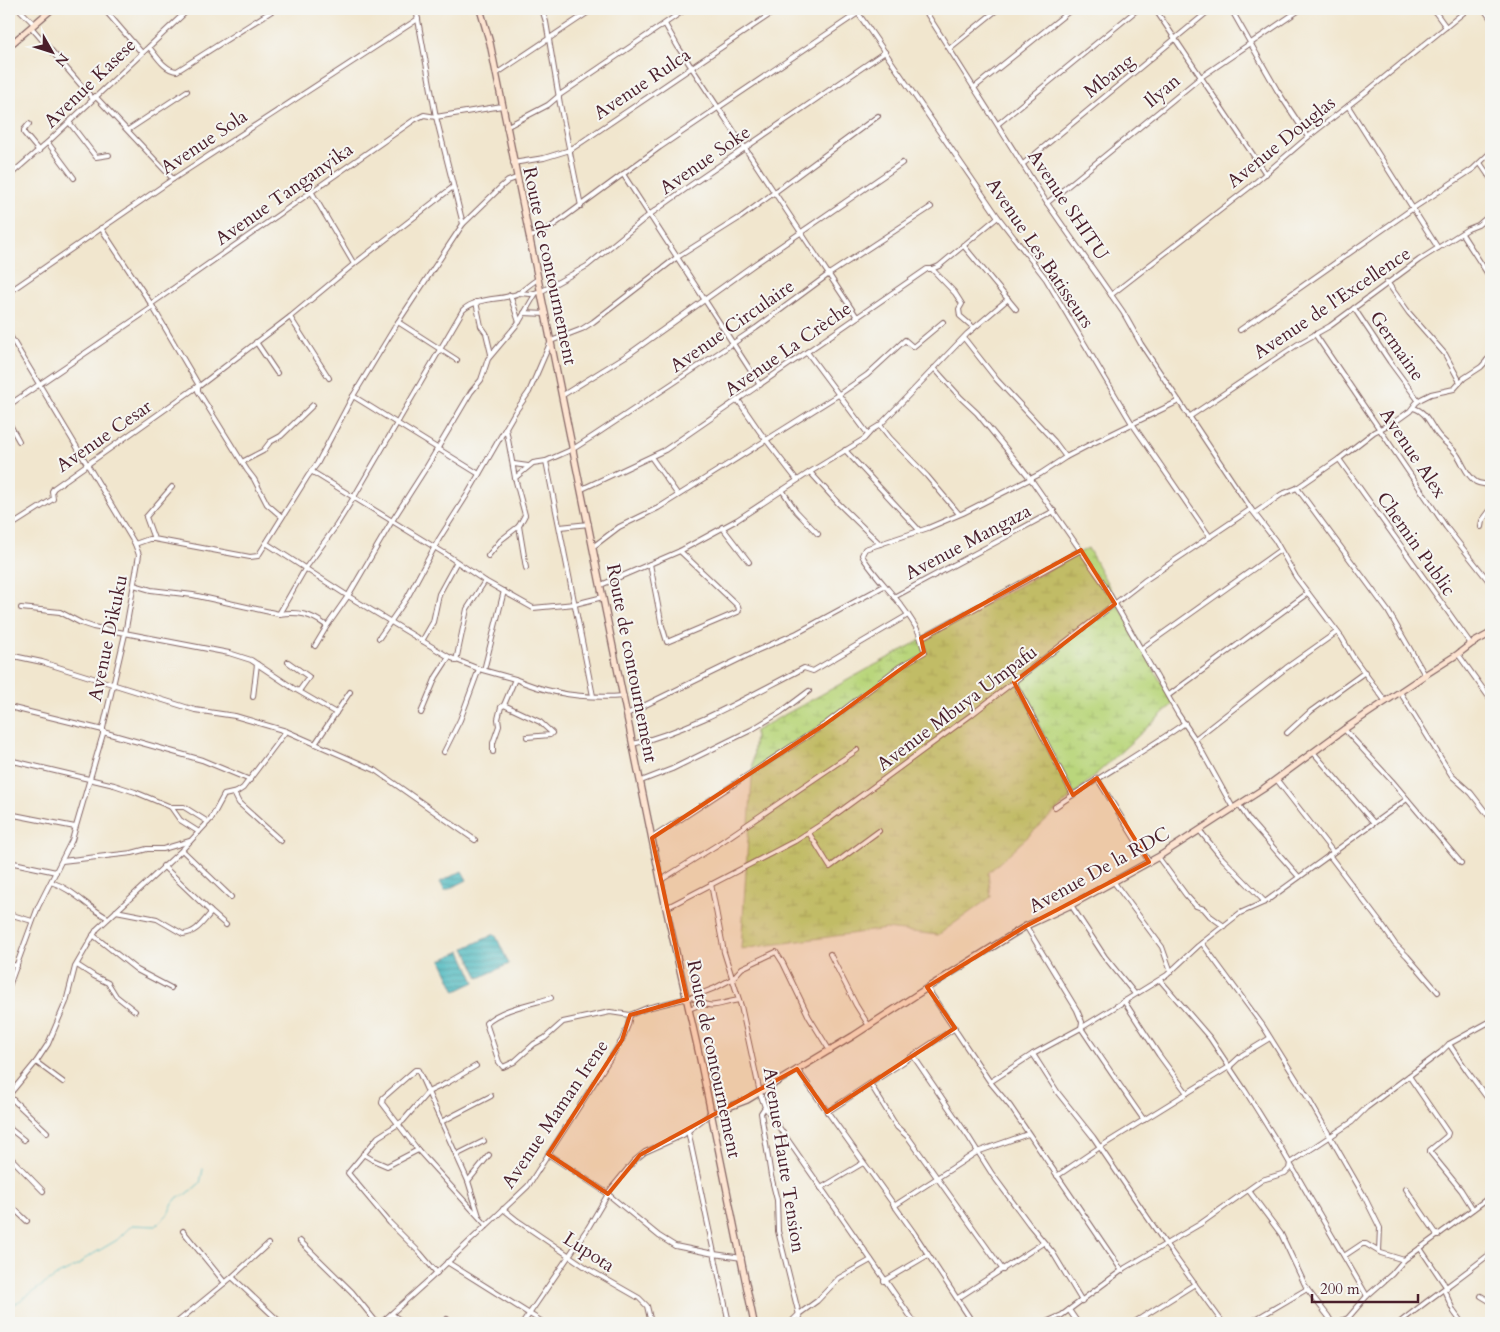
<svg xmlns="http://www.w3.org/2000/svg" width="1500" height="1332" viewBox="0 0 1500 1332" font-family="Cardo,serif">
<defs>
<pattern id="wetland-marsh" width="20" height="14" patternUnits="userSpaceOnUse" patternTransform="scale(1.25)"><rect width="20" height="14" fill="#b9d67c"/><path d="M1 5h8M5 5V1M11 12h8M15 12V8" fill="none" stroke="#a1b76b"/></pattern>
<pattern id="water-rules" width="6" height="5" patternUnits="userSpaceOnUse" patternTransform="scale(1.25)"><rect width="6" height="5" fill="#48b7bd"/><path d="M0 2.5h6" fill="none" stroke="#3e949a"/></pattern>
</defs>
<rect width="100%" height="100%" fill="#f6f6f2"/>
<filter id="ink" filterUnits="userSpaceOnUse"><feTurbulence type="fractalNoise" baseFrequency=".02" numOctaves="2"/><feDisplacementMap in="SourceGraphic" scale="10" xChannelSelector="R" yChannelSelector="G"/><feConvolveMatrix kernelMatrix="1 2 1 2 8 2 1 2 1" color-interpolation-filters="sRGB"/></filter>
<filter id="wash" filterUnits="userSpaceOnUse"><feTurbulence type="fractalNoise" baseFrequency=".0096" numOctaves="4" result="noise"/><feDisplacementMap in="SourceGraphic" scale="20" xChannelSelector="R" yChannelSelector="G"/><feGaussianBlur stdDeviation="1.12" result="paint"/><feColorMatrix in="noise" values="0 0 0 0 0 0 0 0 0 0 0 0 0 0 0 0 0 1.4 0 .05"/><feComposite in="paint" operator="in"/></filter>
<g filter="url(#wash)">
<rect width="100%" height="100%" fill="#f1e6ce"/>
<polygon fill="url(#wetland-marsh)" stroke="#827a54" points="1088,548 1173,704 988,873 991,897 938,935 886,929 741,949 755,731"/>
<g fill="url(#water-rules)" stroke="#496b74">
<polygon points="462,871 467,880 445,891 440,882"/>
<polygon points="495,934 509,964 479,978 465,948"/>
<polygon points="461,951 475,982 456,991 441,960"/>
</g>
<g fill="none" stroke-linecap="round" stroke-linejoin="round">
<polyline stroke="#48b7bd" stroke-width="1" points="9,1308 58,1275 79,1265 83,1260 117,1240 132,1225 156,1226 168,1214 173,1203 178,1197 187,1194 200,1183 203,1169"/>
</g>
</g>
<g filter="url(#ink)">
<g fill="none" stroke-linecap="round" stroke-linejoin="round">
<g stroke="#846564" stroke-width="6">
<g id="street">
<polyline points="19,9 34,24"/>
<polyline points="104,9 142,53"/>
<polyline points="416,9 436,117 463,224"/>
<polyline points="542,9 546,22 560,104 581,206"/>
<polyline points="924,9 1047,203 1123,312 1141,344 1251,509 1275,540 1296,577 1342,638 1353,657 1386,702"/>
<polyline points="1155,9 1266,174"/>
<polyline points="1231,9 1277,90 1308,137"/>
<polyline points="1433,9 1446,27"/>
<polyline points="1484,9 1491,19"/>
<polyline points="665,24 678,47 857,317"/>
<polyline points="31,27 93,99"/>
<path d="M 149,47 C 156,55 165,71 177,71 L 275,9"/>
<polyline points="950,48 998,9"/>
<polyline points="496,74 593,9"/>
<polyline points="975,87 1072,9"/>
<polyline points="95,96 173,179"/>
<polyline points="1348,106 1438,248"/>
<polyline points="69,122 96,157 109,155"/>
<polyline points="29,124 24,130 24,133 39,151"/>
<polyline points="998,124 1138,9"/>
<polyline points="506,127 548,105 561,94 686,9"/>
<polyline points="128,130 187,91"/>
<polyline points="48,143 74,178"/>
<polyline points="513,163 544,158 570,150 778,9"/>
<polyline points="1480,163 1491,179"/>
<polyline points="1023,164 1211,9"/>
<polyline points="623,174 760,385"/>
<polyline points="9,176 49,141 189,9"/>
<polyline points="311,191 354,264"/>
<polyline points="1047,203 1201,77 1301,9"/>
<polyline points="101,228 151,304 198,384 198,391 247,470 254,479 267,504 282,517"/>
<polyline points="1462,234 1491,279"/>
<polyline points="529,238 551,227 660,147 858,13 998,217 1046,279 1131,422 1210,537"/>
<polyline points="963,245 1016,309"/>
<polyline points="932,269 955,293 962,304 959,309 960,316 974,328"/>
<polyline points="1387,282 1409,313 1445,354 1460,382"/>
<polyline points="9,292 173,179 418,19"/>
<polyline points="518,293 531,294 542,291 587,266 649,215 691,185 885,52"/>
<polyline points="510,295 519,322"/>
<polyline points="1111,295 1250,187 1308,137 1371,88 1468,9"/>
<polyline points="476,302 481,326 486,333 491,354"/>
<polyline points="151,304 414,120 424,115 436,117 502,106"/>
<polyline points="1354,308 1390,362 1418,400"/>
<polyline points="524,313 546,314"/>
<polyline points="290,317 329,378"/>
<polyline points="398,322 457,360"/>
<polyline points="1240,330 1412,209 1473,169 1491,152"/>
<polyline points="9,334 135,544 139,555 125,634 103,728 103,734 72,840 38,907 9,986"/>
<polyline points="1315,334 1446,527 1491,584"/>
<polyline points="964,338 997,380 1054,441 1066,457"/>
<polyline points="256,342 277,373"/>
<polyline points="807,352 868,434"/>
<polyline points="1487,360 1491,366"/>
<polyline points="934,368 961,398 977,413 1030,478 1102,581 1178,714 1195,739 1233,808"/>
<polyline points="198,387 290,317 354,264 453,187"/>
<polyline points="563,395 629,354 752,266 902,163"/>
<polyline points="353,396 479,474"/>
<polyline points="738,400 760,432 797,480"/>
<polyline points="9,405 153,307"/>
<path d="M 1413,408 C 1427,411 1430,426 1439,436 C 1445,443 1453,448 1458,456 C 1464,465 1466,475 1476,482 C 1480,484 1486,484 1491,486"/>
<polyline points="1189,417 1298,344 1330,326 1419,260 1468,229 1478,225 1491,214"/>
<polyline points="9,423 19,441"/>
<polyline points="880,425 967,334 1008,299"/>
<polyline points="845,450 919,530"/>
<polyline points="651,457 678,495"/>
<polyline points="1339,459 1471,644"/>
<polyline points="546,461 593,696"/>
<polyline points="242,462 263,451 270,442 281,436 313,405"/>
<polyline points="514,464 528,466"/>
<polyline points="311,471 444,553 485,581 533,608 575,604 603,597"/>
<polyline points="810,472 864,439 872,430 880,425 890,438 927,476 959,514"/>
<polyline points="515,478 533,463 546,461 573,449 595,435 756,328 829,274 931,207"/>
<polyline points="1297,488 1388,611 1425,675"/>
<polyline points="582,489 665,450 927,269 932,269 939,266 998,217"/>
<polyline points="782,490 796,511 818,534"/>
<polyline points="1255,513 1282,494 1297,488 1339,459 1374,432 1396,421 1410,411 1416,403 1421,399 1431,394 1454,389 1464,378 1481,367 1491,356"/>
<polyline points="519,526 526,568"/>
<polyline points="9,527 53,499 52,491 54,488 198,386"/>
<polyline points="560,527 589,524"/>
<polyline points="722,527 749,562"/>
<polyline points="1481,527 1482,521 1491,509"/>
<polyline points="154,539 146,517 172,487"/>
<polyline points="266,543 348,596 392,521 426,468 471,392 481,380 488,359 519,322 536,293"/>
<polyline points="135,544 149,539 154,539 250,557 258,556 308,476 317,464 353,396 398,322 463,224 502,186 508,181 516,178"/>
<polyline points="594,546 619,527 658,508 838,395 867,375 905,340 913,347 943,322"/>
<polyline points="488,556 501,540 519,526 525,515 515,478 506,428"/>
<polyline points="650,564 662,626 667,642 738,612 739,610 738,606 680,551"/>
<path d="M 134,585 L 151,590 L 193,595 L 279,614 C 298,611 311,614 327,626 L 348,596 L 449,657 L 479,669"/>
<polyline points="601,585 680,551 737,520 810,472 838,503 880,544"/>
<polyline points="894,597 1054,511"/>
<polyline points="21,608 60,612 81,623 93,627 229,653 251,660 293,688 336,713"/>
<path d="M 279,614 L 305,569 L 336,526 L 354,497 L 463,310 C 478,296 503,301 519,293 C 525,289 531,283 538,279"/>
<polyline points="379,638 407,598 439,539 467,495 515,412 529,392 551,341 582,329 593,322 676,258 741,217 878,116"/>
<polyline points="921,638 1081,550"/>
<polyline points="422,641 433,622 439,594 456,563"/>
<polyline points="315,646 327,626"/>
<polyline points="1141,649 1280,550"/>
<polyline points="1458,654 1491,700"/>
<polyline points="9,655 42,662 195,710 235,716 286,731 375,770 475,840"/>
<polyline points="456,661 467,609 485,581"/>
<polyline points="288,662 309,677 299,691"/>
<polyline points="484,670 504,591"/>
<polyline points="1014,682 1031,713 1073,795"/>
<polyline points="1400,692 1452,776 1471,793 1491,819"/>
<polyline points="1169,695 1308,593"/>
<polyline points="253,697 257,664"/>
<polyline points="504,705 540,722 552,733 550,735 527,737"/>
<polyline points="9,707 103,730"/>
<polyline points="421,713 436,677 449,657"/>
<polyline points="627,714 758,650 797,633 884,586"/>
<polyline points="1344,729 1392,781 1461,863"/>
<polyline points="103,732 202,760 250,780"/>
<polyline points="1287,733 1311,711 1365,672"/>
<polyline points="1195,739 1286,668 1337,632"/>
<polyline points="315,744 350,692"/>
<path d="M 633,744 C 694,729 749,696 804,668 L 813,671 L 908,615"/>
<polyline points="444,752 460,720 479,669 515,679"/>
<path d="M 493,752 L 493,743 L 499,726 L 498,719 L 501,707 L 504,705 L 515,679 C 549,694 587,699 624,696"/>
<polyline points="1313,752 1374,823"/>
<polyline points="9,760 114,785 135,792 171,807 180,820 199,832"/>
<polyline points="1097,778 1149,862"/>
<polyline points="1277,780 1333,852"/>
<polyline points="641,781 672,769 751,730 781,712 809,691"/>
<polyline points="234,793 239,803 281,841"/>
<polyline points="1239,805 1249,820 1299,877"/>
<polyline points="171,807 184,807 208,822"/>
<path d="M 1055,807 C 1097,778 1142,753 1185,723"/>
<polyline points="9,814 75,827"/>
<polyline points="1200,831 1222,858 1265,902"/>
<polyline points="809,833 830,867 879,831"/>
<path d="M 652,838 L 824,725 L 899,667 L 925,652 C 922,645 921,639 919,633 C 905,605 881,584 864,559 L 862,555 L 865,549 L 928,528 L 963,513 L 1040,474 L 1066,457 L 1089,445 L 1179,401"/>
<polyline points="182,850 231,897"/>
<polyline points="1329,855 1379,921 1395,944 1407,956 1438,992"/>
<polyline points="1158,857 1186,895 1196,906 1204,909 1210,916 1224,926"/>
<polyline points="62,861 132,853 147,849 163,849 190,841"/>
<polyline points="9,862 56,872"/>
<polyline points="661,880 717,845 857,750"/>
<polyline points="1113,881 1162,947 1171,972"/>
<path d="M 51,882 C 73,889 88,908 108,918"/>
<polyline points="711,884 724,952 741,1006 760,1093 765,1107 761,1113 771,1176 777,1200 778,1231 801,1323"/>
<polyline points="1071,905 1105,957 1135,994"/>
<polyline points="666,908 795,841 828,820 971,715 1144,581 1251,509"/>
<path d="M 116,911 L 157,919 L 183,934 C 196,933 202,923 210,914 L 210,911 L 163,866"/>
<polyline points="210,911 226,925"/>
<polyline points="9,914 32,921"/>
<path d="M 1026,926 L 1077,1010 L 1082,1022 L 1081,1028 C 1102,1059 1122,1089 1144,1120"/>
<polyline points="93,935 137,970 171,988"/>
<polyline points="1202,943 1263,1026 1308,1098 1363,1194 1380,1228 1379,1251"/>
<polyline points="830,954 856,1005 869,1026"/>
<polyline points="9,964 17,966"/>
<polyline points="77,965 94,976 108,983 116,996 135,1011"/>
<polyline points="1160,980 1210,1038 1246,1092 1281,1148 1367,1296"/>
<polyline points="927,988 990,1082 1010,1106 1122,1271"/>
<path d="M 692,997 C 712,1012 717,1003 739,1000"/>
<path d="M 551,998 C 531,1004 501,1009 486,1023 L 499,1062 L 503,1067 L 514,1062 L 534,1044 L 545,1038 L 563,1022 L 610,1012 L 630,1015"/>
<polyline points="1124,1001 1159,1055 1187,1093"/>
<polyline points="689,1009 702,1004"/>
<polyline points="630,1015 647,1008 692,997 715,988 732,979 742,968 776,952 783,963 809,1017 830,1051"/>
<polyline points="1449,1044 1468,1072 1491,1103"/>
<polyline points="1033,1054 1058,1093 1093,1137 1167,1246 1223,1323"/>
<polyline points="914,1057 968,1136 992,1174 1029,1224 1053,1253 1082,1301"/>
<polyline points="36,1062 63,1082"/>
<polyline points="797,1069 914,1233 973,1323"/>
<polyline points="1409,1076 1448,1133 1447,1136 1430,1150 1430,1152 1461,1190 1473,1209"/>
<polyline points="990,1082 1033,1054 1081,1028 1167,975 1198,946 1240,913 1265,902 1407,799"/>
<polyline points="871,1085 897,1127 908,1137 1003,1270"/>
<polyline points="9,1095 36,1062 48,1044 66,1002 75,967 97,929 182,850 211,819 224,795 237,792 243,788 286,731"/>
<polyline points="9,1096 47,1132"/>
<polyline points="765,1107 915,1323"/>
<polyline points="827,1112 955,1028"/>
<polyline points="441,1122 491,1096"/>
<polyline points="9,1128 24,1140"/>
<polyline points="688,1131 729,1323"/>
<polyline points="363,1154 373,1160 387,1166 418,1150"/>
<polyline points="548,1154 604,1191 659,1236 675,1246 714,1254 742,1258"/>
<polyline points="456,1155 484,1141"/>
<polyline points="9,1156 43,1191"/>
<polyline points="1057,1176 1100,1147 1229,1067 1242,1055 1270,1038"/>
<polyline points="468,1181 489,1155"/>
<polyline points="821,1188 863,1163"/>
<polyline points="1406,1189 1438,1236"/>
<polyline points="1249,1191 1281,1234 1307,1289 1328,1316 1332,1323"/>
<polyline points="9,1204 27,1221"/>
<polyline points="894,1206 977,1152 1028,1134"/>
<polyline points="503,1209 518,1221 590,1270 639,1298 647,1306 651,1323"/>
<polyline points="479,1216 468,1181 418,1070 415,1070 383,1098 382,1103 418,1150 487,1226"/>
<polyline points="183,1231 225,1283"/>
<polyline points="300,1241 352,1292 377,1323"/>
<polyline points="1420,1248 1447,1288"/>
<polyline points="1344,1256 1362,1244 1366,1244 1381,1253 1404,1260"/>
<polyline points="447,1262 544,1323"/>
<polyline points="437,1273 420,1253 390,1223 348,1173 378,1137 403,1121 428,1092 447,1083 476,1066"/>
<polyline points="232,1277 281,1323"/>
<polyline points="884,1281 928,1255"/>
<polyline points="1444,1290 1454,1312 1462,1323"/>
<polyline points="1481,1296 1491,1302"/>
<polyline points="958,1298 1043,1243"/>
<polyline points="1069,1310 1078,1323"/>
<polyline points="391,1314 405,1323"/>
<polyline points="176,1323 232,1277 268,1244"/>
<polyline points="381,1323 431,1278 528,1186 622,1040 628,1025 630,1015"/>
<polyline points="445,1323 447,1319"/>
<polyline points="523,1323 588,1228 611,1189 634,1161 645,1152 683,1135 710,1114"/>
<polyline points="790,1323 799,1314 817,1301 839,1278 871,1260"/>
<polyline points="1044,1323 1062,1315 1125,1268 1200,1224 1262,1180 1285,1173 1289,1169 1290,1163 1352,1122 1366,1108 1441,1052 1449,1044 1491,1021"/>
<polyline points="1133,1323 1195,1284"/>
<polyline points="1249,1323 1307,1289"/>
<polyline points="1336,1323 1348,1318 1367,1296 1392,1274 1404,1260 1491,1196"/>
<path d="M 1399,1323 C 1429,1299 1461,1277 1491,1253"/>
</g>
</g>
<g stroke="#846564" stroke-width="8">
<g id="secondary">
<polyline points="480,9 490,43 666,908 699,1054 754,1323"/>
<polyline points="9,46 52,9"/>
<polyline points="710,1114 747,1100 853,1036 927,988 1026,926 1071,905 1158,857 1263,789 1346,728 1425,675 1458,654 1471,644 1491,633"/>
</g>
</g>
<use href="#street" stroke="#fff" stroke-width="4"/>
<use href="#secondary" stroke="#fde4d1" stroke-width="5.5"/>
</g>
</g>
<path fill="#e0560e" fill-opacity="0.2" stroke="#e0560e" stroke-width="4" stroke-linejoin="round" d="M 1081,550 L 1115,604 L 1014,682 L 1073,795 L 1097,778 L 1149,862 L 1026,926 L 927,987 L 955,1028 L 827,1112 L 797,1069 L 640,1155 L 608,1194 L 548,1154 L 622,1040 L 630,1015 L 687,999 L 652,838 L 824,725 L 924,652 L 921,638 Z"/>
<g text-anchor="middle" dominant-baseline="central" stroke-width="4" stroke-linejoin="round" paint-order="stroke">
<g font-size="19" fill="#4a1f2b" stroke="#f6f6f2">
<text transform="translate(1109 76) rotate(-39)">Mbang</text>
<text transform="translate(90 83) rotate(-44)">Avenue Kasese</text>
<text transform="translate(642 84) rotate(-34)">Avenue Rulca</text>
<text transform="translate(1162 91) rotate(-40)">Ilyan</text>
<text transform="translate(204 142) rotate(-34)">Avenue Sola</text>
<text transform="translate(1281 142) rotate(-39)">Avenue Douglas</text>
<text transform="translate(705 160) rotate(-35)">Avenue Soke</text>
<text transform="translate(284 194) rotate(-35)">Avenue Tanganyika</text>
<text transform="translate(1068 205) rotate(56)">Avenue SHITU</text>
<text transform="translate(1040 253) rotate(56)">Avenue Les Batisseurs</text>
<text transform="translate(550 266) rotate(78)">Route de contournement</text>
<text transform="translate(1332 303) rotate(-34)">Avenue de l'Excellence</text>
<text transform="translate(732 326) rotate(-35)">Avenue Circulaire</text>
<text transform="translate(1397 346) rotate(55)">Germaine</text>
<text transform="translate(788 349) rotate(-35)">Avenue La Crèche</text>
<text transform="translate(104 436) rotate(-35)">Avenue Cesar</text>
<text transform="translate(1413 453) rotate(56)">Avenue Alex</text>
<text transform="translate(968 542) rotate(-28)">Avenue Mangaza</text>
<text transform="translate(1416 544) rotate(55)">Chemin Public</text>
<text transform="translate(108 638) rotate(-78)">Avenue Dikuku</text>
<text transform="translate(632 663) rotate(79)">Route de contournement</text>
<text transform="translate(957 708) rotate(-37)">Avenue Mbuya Umpafu</text>
<text transform="translate(1099 870) rotate(-29)">Avenue De la RDC</text>
<text transform="translate(714 1059) rotate(78)">Route de contournement</text>
<text transform="translate(555 1114) rotate(-56)">Avenue Maman Irene</text>
<text transform="translate(784 1160) rotate(81)">Avenue Haute Tension</text>
<text transform="translate(589 1252) rotate(33)">Lupota</text>
</g>
</g>
<rect width="1500" height="1332" fill="none" stroke="#f6f6f2" stroke-width="30"/>
<g transform="translate(52 52) rotate(129)" stroke="#f6f6f2" stroke-width="4" paint-order="stroke">
<path d="M0-4L9 19L0 12L-9 19Z" fill="#4a1f2b"/>
<text y="-8" font-size="14" font-weight="bold" text-anchor="middle" fill="#4a1f2b">N</text>
</g>
<path d="M1312 1294v8h106v-8" fill="none" stroke="#4a1f2b" stroke-width="2.5"/>
<text x="1320" y="1294" font-size="15" fill="#4a1f2b" stroke="#f6f6f2" stroke-width="4" paint-order="stroke">200 m</text>
</svg>
